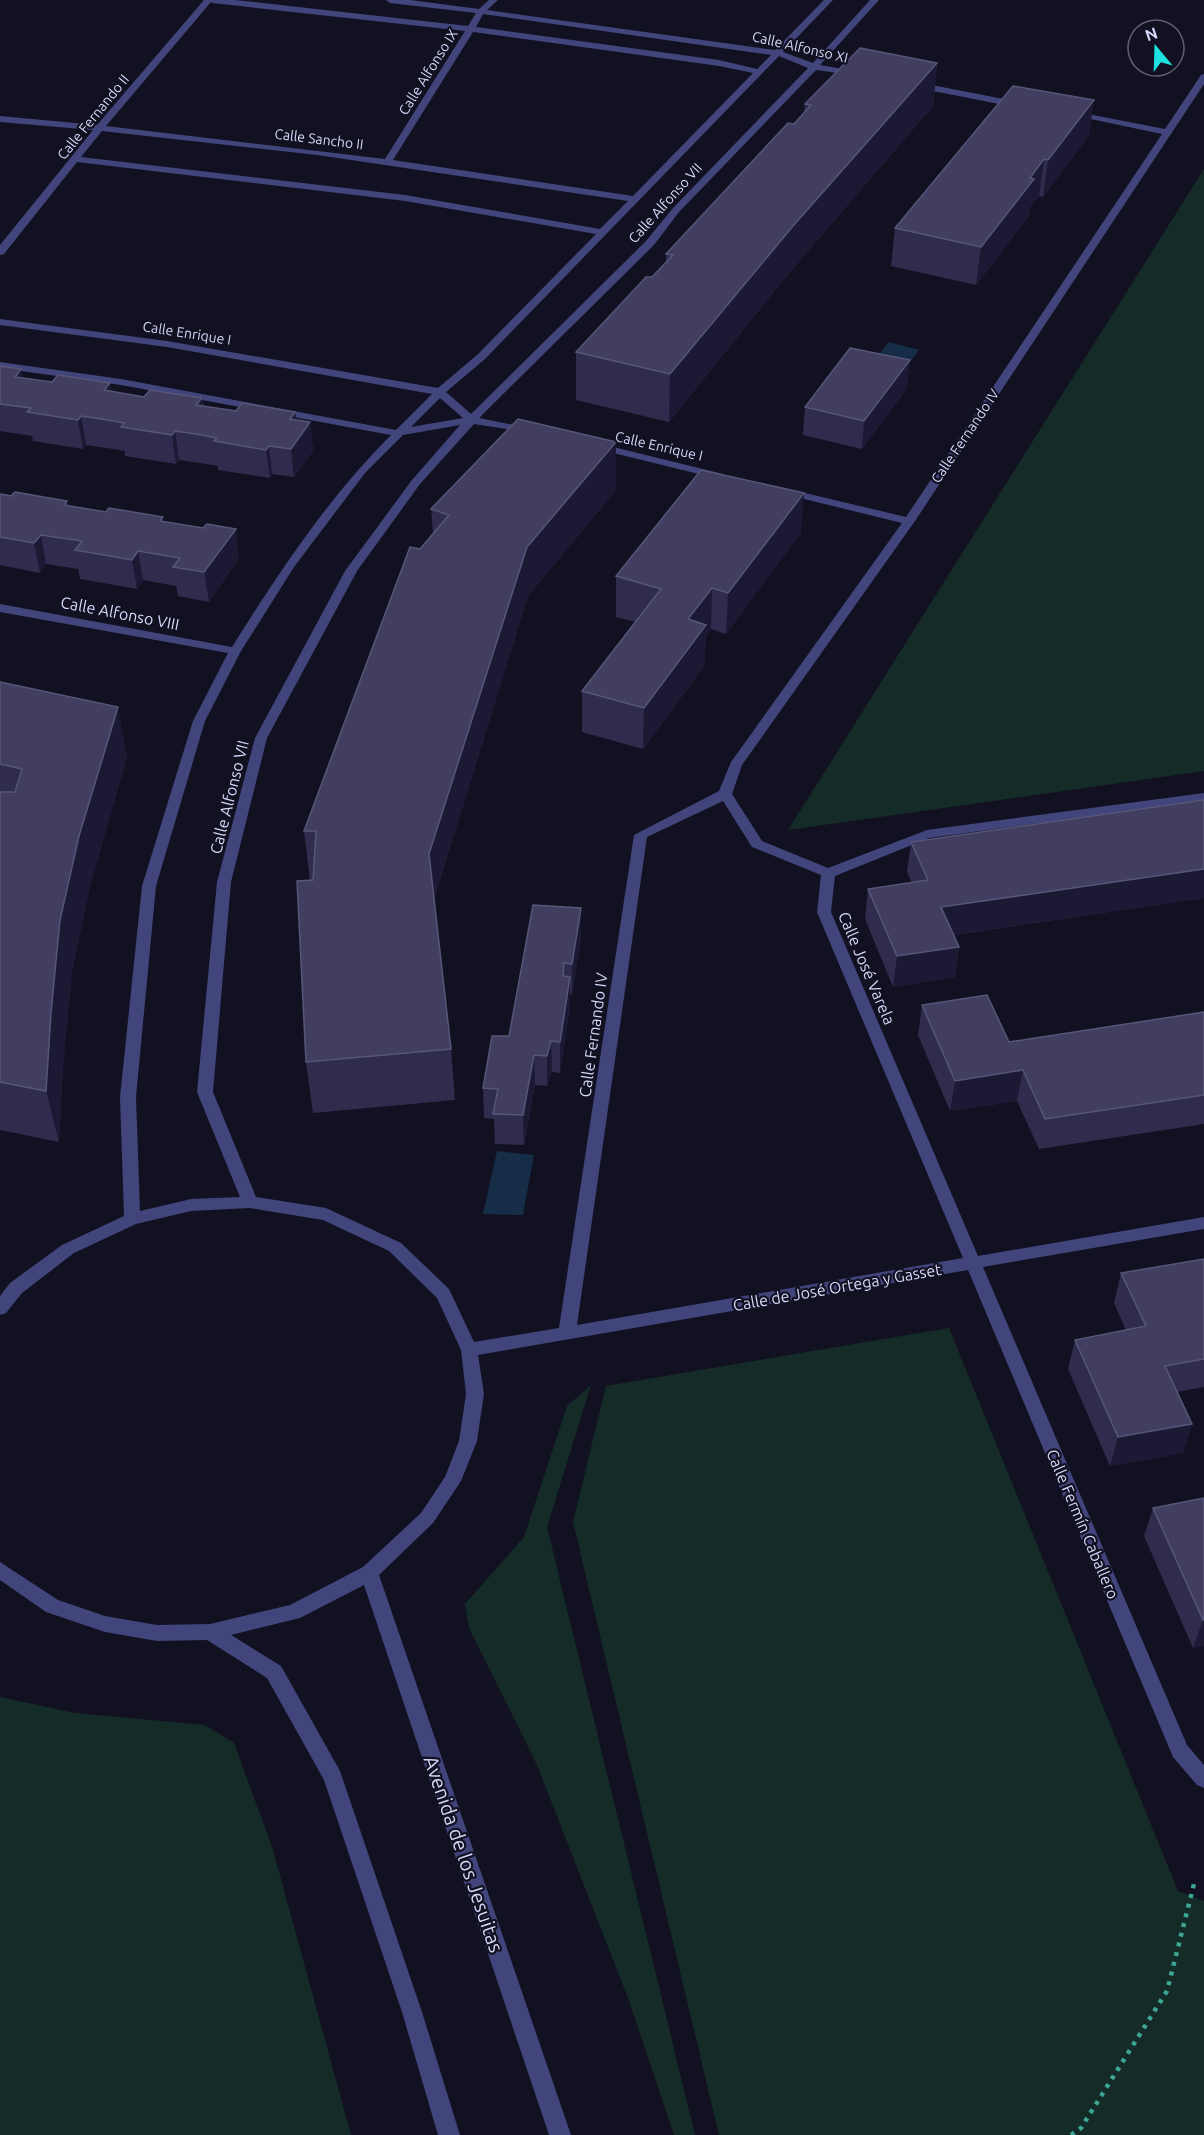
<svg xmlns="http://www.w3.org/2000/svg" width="1204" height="2135" viewBox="0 0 1204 2135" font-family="Ubuntu,sans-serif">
<rect width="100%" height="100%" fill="#121122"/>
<g fill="#152b28">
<polygon points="1204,169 1204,771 788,830"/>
<polygon points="949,1328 1178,1891 1204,1901 1204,2135 719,2135 573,1522 606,1386"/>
<polygon points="591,1385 547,1527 695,2135 674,2135 628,1998 537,1765 469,1628 465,1604 524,1537 567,1406"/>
<polygon points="0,1697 75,1713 205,1725 234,1743 273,1850 351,2135 0,2135"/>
</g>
<g fill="#162d47">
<polygon points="889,342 919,350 897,379 865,372"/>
<polygon points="497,1151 534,1155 523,1215 483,1214"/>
</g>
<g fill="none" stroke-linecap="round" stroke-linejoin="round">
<polyline stroke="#3da796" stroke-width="4.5" stroke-dasharray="4 6" stroke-linecap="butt" points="1071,2135 1081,2128 1167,1991 1195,1880"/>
<g fill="#41457b" fill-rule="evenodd">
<path d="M 204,0 L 235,0 L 468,26 L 476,13 L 390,3 L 386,0 L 410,0 L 479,9 L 489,0 L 498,0 L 487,10 L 775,50 L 824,0 L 833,0 L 783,52 L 813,63 L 870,0 L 879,0 L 820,65 L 860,72 L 860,76 L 816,70 L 679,212 L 654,245 L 479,418 L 534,429 L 534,433 L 474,424 L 420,484 L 357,571 L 267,738 L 231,882 L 213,1092 L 256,1197 L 326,1208 L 401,1243 L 449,1289 L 474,1342 L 559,1328 L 634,835 L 719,791 L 731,762 L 902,523 L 780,493 L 778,491 L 784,488 L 906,517 L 1162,134 L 1067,114 L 1072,111 L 1165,129 L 1201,75 L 1204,74 L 1204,84 L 915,521 L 742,765 L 732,794 L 762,841 L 828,868 L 927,830 L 1204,793 L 1204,801 L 929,838 L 835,876 L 831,912 L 978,1256 L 1204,1217 L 1204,1229 L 983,1267 L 1187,1745 L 1204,1765 L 1204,1788 L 1197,1785 L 1173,1757 L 968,1270 L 478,1355 L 484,1394 L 477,1441 L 461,1481 L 433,1523 L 379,1575 L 571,2135 L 549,2135 L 364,1585 L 300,1618 L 231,1635 L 281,1666 L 340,1771 L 422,2012 L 460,2135 L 438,2135 L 402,2012 L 324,1780 L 267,1678 L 207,1640 L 157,1641 L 105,1632 L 46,1612 L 0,1580 L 0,1562 L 58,1600 L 105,1616 L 157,1625 L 210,1624 L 290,1605 L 363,1567 L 421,1513 L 445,1477 L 459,1441 L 466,1394 L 461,1350 L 437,1298 L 389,1251 L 323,1220 L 250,1208 L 191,1211 L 136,1224 L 74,1253 L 22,1293 L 6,1313 L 0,1315 L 0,1296 L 10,1283 L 62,1245 L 124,1216 L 120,1097 L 142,886 L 193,721 L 228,653 L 0,612 L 0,604 L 232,647 C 279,572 328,498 391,435 L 121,385 L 0,368 L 0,362 L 121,379 L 396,430 L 432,394 L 167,347 L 0,325 L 0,319 L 167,341 L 438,388 L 477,355 L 596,234 L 405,201 L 77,162 L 4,254 L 0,255 L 0,245 L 93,130 L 0,122 L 0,116 L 97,125 ZM 211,2 L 212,3 L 465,31 L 385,159 L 106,126 ZM 483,14 L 771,55 L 757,69 L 719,60 L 476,27 ZM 473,32 L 719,66 L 753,73 L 633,196 L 393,160 ZM 779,56 L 808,68 L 673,208 L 646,241 L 471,414 L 446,392 L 485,359 ZM 102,131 L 317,155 L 628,201 L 600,229 L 405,195 L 81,157 ZM 440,398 L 463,418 L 411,427 ZM 460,425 L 412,480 L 345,571 L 255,738 L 217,882 L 197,1092 L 240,1197 L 191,1199 L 140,1211 L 136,1097 L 156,886 L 205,721 L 241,651 L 294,567 L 365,473 L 403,435 ZM 723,801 L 752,847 L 821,875 L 817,912 L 963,1258 L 577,1325 L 647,837 Z"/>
<polygon points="916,82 1019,102 1024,105 1019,108 913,87 912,85"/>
<polygon points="597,443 723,474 725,476 719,479 593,448 593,444"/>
</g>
</g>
<g fill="#2f2c4d">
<polygon points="937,63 933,106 790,272 669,422 576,400 576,352 666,263 666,254 794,124 804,112 805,104"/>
<polygon points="1089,136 1043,197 1039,196 1030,207 1029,216 976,285 891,266 895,228"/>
<polygon points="0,366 23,378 144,397 202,398 204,406 310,422 313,451 294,477 272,474 270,478 218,470 218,466 200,463 179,460 176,464 125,456 125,451 107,448 86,445 83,449 33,441 32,436 0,431"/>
<polygon points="907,388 862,449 803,435 805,407"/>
<polygon points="616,490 528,596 434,899 451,1049 455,1100 313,1113 306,1062 310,881 304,831 420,549 433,534 431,509"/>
<polygon points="0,494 67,501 68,506 164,522 239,558 209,602 178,596 176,586 143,580 137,589 80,579 78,569 46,564 40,573 0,565"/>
<polygon points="801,533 726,634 711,629 706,636 704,666 643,749 582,732 582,691 635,622 616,617 616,576"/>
<polygon points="0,682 127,757 90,886 72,971 63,1064 59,1142 0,1130"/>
<polygon points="1204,800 1204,898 954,935 959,947 955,977 893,987 865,919 868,889 912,883 907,872 911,842"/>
<polygon points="581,908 581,938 572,995 570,994 570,1007 560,1073 552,1072 547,1086 535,1085 524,1145 495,1144 494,1119 484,1118 483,1088 509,1036"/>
<polygon points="922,1005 1009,1042 1204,1012 1204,1124 1039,1149 1017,1101 950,1111 918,1035"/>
<polygon points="1204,1259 1204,1387 1177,1392 1192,1424 1183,1453 1110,1466 1068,1369 1075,1340 1126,1330 1114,1303 1121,1273"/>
<polygon points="1204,1498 1204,1646 1193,1648 1144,1536 1153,1508"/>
</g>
<g fill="#1c1934">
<polygon points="937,63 933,106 790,272 669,422 670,374 793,226"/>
<polygon points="1094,100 1089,136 1043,197 1048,160"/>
<polygon points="1044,159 1039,196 1030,207 1029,216 976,285 981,247"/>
<polygon points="910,360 907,388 862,449 864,421"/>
<polygon points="21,369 27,397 15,377"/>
<polygon points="110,383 115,412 104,390"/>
<polygon points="202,398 206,426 196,405"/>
<polygon points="295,412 298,438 310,422 313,451 294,477 291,449 290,419"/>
<polygon points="81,416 86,445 83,449 78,420"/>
<polygon points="175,431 179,460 176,464 172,435"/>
<polygon points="616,442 616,490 528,596 432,905 429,854 527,547"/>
<polygon points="269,446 272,474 270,478 266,450"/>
<polygon points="804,493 801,533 726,634 728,593"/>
<polygon points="236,529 239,558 209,602 204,572"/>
<polygon points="41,535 46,564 40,573 34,543"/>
<polygon points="138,551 143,580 137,589 132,560"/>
<polygon points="712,588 711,629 706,636 704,666 643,749 644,708 688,619"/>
<polygon points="118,707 127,757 90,886 72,971 63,1064 59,1142 46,1091 51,1013 60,920 79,836"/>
<polygon points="1204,869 1204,898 937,937 941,907"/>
<polygon points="581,908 581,938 572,995 572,964"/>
<polygon points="959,947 955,977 893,987 897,956"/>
<polygon points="570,977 570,1007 560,1073 560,1042"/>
<polygon points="551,1041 552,1072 547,1086 547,1056"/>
<polygon points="534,1055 535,1085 524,1145 523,1115"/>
<polygon points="1023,1070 1017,1101 950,1111 955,1081"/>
<polygon points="1192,1424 1183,1453 1110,1466 1118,1437"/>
<polygon points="1203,1620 1204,1620 1204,1646 1193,1648"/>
</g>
<g fill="#413e60" stroke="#585678" stroke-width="1.5">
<polygon points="860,48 937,63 793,226 670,374 576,352 646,277 652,277 673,255 666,254 788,123 794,124 811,105 805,104"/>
<polygon points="1013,86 1094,100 1048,160 1044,159 1030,178 1034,179 981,247 895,228"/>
<polygon points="850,348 910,360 864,421 805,407"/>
<polygon points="0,366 21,369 15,377 52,382 58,375 110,383 104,390 144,397 150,390 202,398 196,405 236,411 242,403 295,412 290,419 310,422 291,449 269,446 266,450 214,441 217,438 196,434 175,431 172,435 121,427 124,423 102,419 81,416 78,420 27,412 31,408 0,404"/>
<polygon points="518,419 616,442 527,547 429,854 451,1049 306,1062 297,881 313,880 316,831 304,831 410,547 420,549 449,515 431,509"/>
<polygon points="701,470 804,493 728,593 712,588 688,619 706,625 644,708 582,691 661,589 616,576"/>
<polygon points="15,492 67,501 64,505 106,512 109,508 163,517 160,521 203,528 207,524 236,529 204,572 173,567 180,558 138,551 132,560 75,550 82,541 41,535 34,543 0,537 0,494 11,496"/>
<polygon points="0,682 118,707 79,836 60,920 51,1013 46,1091 0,1082 0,792 15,792 22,769 0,764"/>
<polygon points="1204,800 1204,869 941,907 959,947 897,956 868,889 928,880 911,842"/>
<polygon points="533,905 581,908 572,964 564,963 563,976 570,977 560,1042 551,1041 547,1056 534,1055 523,1115 493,1114 498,1089 483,1088 492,1036 509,1036"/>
<polygon points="987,995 1009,1042 1204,1012 1204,1095 1045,1119 1023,1070 955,1081 922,1005"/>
<polygon points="1204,1259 1204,1359 1165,1366 1192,1424 1118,1437 1075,1340 1146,1326 1121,1273"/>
<polygon points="1204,1498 1204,1620 1203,1620 1153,1508"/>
</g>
<g text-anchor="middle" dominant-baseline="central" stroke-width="4.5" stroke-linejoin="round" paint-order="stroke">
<g font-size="14" fill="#d7d7fa" stroke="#121122">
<text transform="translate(800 47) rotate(13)">Calle Alfonso XI</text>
<text transform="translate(428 72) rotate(-58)">Calle Alfonso IX</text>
<text transform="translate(93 117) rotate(-51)">Calle Fernando II</text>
<text transform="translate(319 139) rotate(7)">Calle Sancho II</text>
<text transform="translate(665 203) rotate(-48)">Calle Alfonso VII</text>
<text transform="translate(187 333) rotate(9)">Calle Enrique I</text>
<text transform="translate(965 436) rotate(-56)">Calle Fernando IV</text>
<text transform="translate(659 446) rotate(13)">Calle Enrique I</text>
</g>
<g font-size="16" fill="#d7d7fa" stroke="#121122">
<text transform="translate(120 613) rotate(11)">Calle Alfonso VIII</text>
<text transform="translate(229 797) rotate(-76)">Calle Alfonso VII</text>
<text transform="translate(867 968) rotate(67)">Calle José Varela</text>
<text transform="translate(593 1035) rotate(-82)">Calle Fernando IV</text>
<text transform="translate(837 1287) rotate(-10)">Calle de José Ortega y Gasset</text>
<text transform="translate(1083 1524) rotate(67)">Calle Fermín Caballero</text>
</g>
<g font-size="20" fill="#d7d7fa" stroke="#121122">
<text transform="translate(464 1854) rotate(71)">Avenida de los Jesuitas</text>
</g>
</g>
<g transform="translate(1156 48) rotate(341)"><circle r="28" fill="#121122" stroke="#616078" stroke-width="1.5"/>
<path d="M0-4.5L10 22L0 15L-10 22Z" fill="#1ce1e0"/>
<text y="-9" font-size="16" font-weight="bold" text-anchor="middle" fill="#d7d7fa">N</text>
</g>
</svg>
